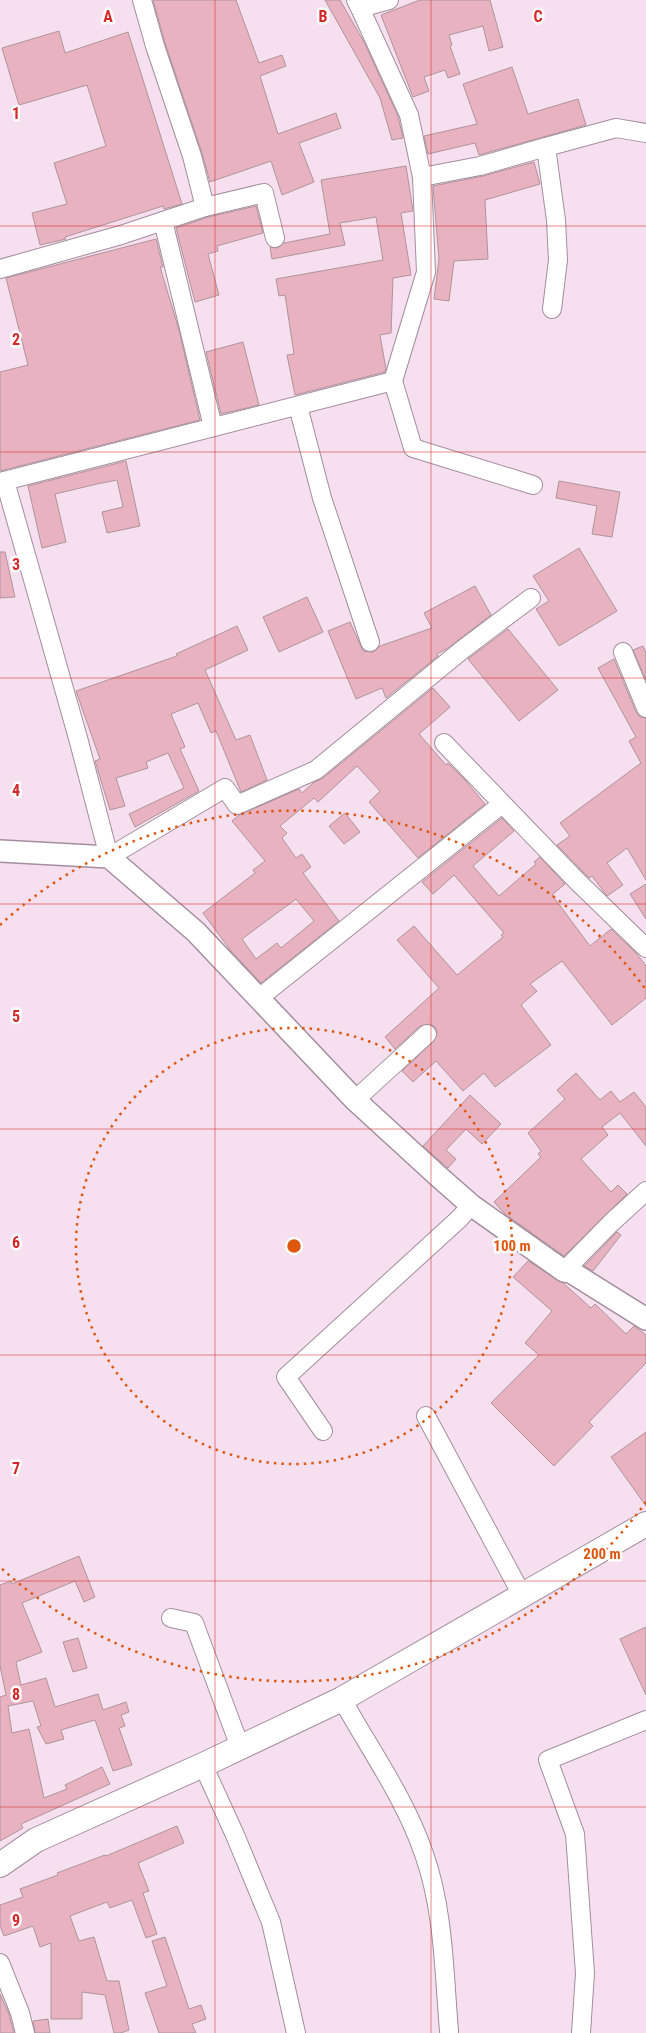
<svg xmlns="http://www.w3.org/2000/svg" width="646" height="2033" viewBox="0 0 646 2033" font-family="'Roboto Condensed',sans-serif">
<rect width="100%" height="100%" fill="#f6dfef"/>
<g fill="#e9b2c0" stroke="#af949a" fill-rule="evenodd">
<polygon points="153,0 236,0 259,63 282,55 286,66 260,76 278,134 336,113 341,128 299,143 314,182 282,195 271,161 210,182 202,153 165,43"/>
<polygon points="325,0 340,0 364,42 398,116 403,138 392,140 380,98"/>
<polygon points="420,0 490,0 503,47 489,51 483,26 449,35 452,45 450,46 460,74 448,78 445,70 424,77 429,91 413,97 381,15"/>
<polygon points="59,31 65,53 128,32 182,204 164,209 163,206 65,237 66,239 40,245 32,213 67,204 54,163 106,146 87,85 19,105 2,48"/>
<polygon points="512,67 528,114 578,99 586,125 479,155 475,143 428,154 424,136 477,124 463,84"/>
<polygon points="534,162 540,184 485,200 488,259 454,261 449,301 434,299 439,259 433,186 483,176"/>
<polygon points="406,166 413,211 401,213 411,275 393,278 391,333 380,335 386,369 385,372 295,395 287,355 294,354 285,295 279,296 276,279 383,260 376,217 340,223 345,245 272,259 270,247 277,248 284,243 330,234 321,180"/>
<polygon points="256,206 263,233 217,246 218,251 208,254 219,295 195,302 176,228 208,217"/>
<polygon points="156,239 163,267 160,267 179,330 200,420 0,471 0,372 28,365 6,278"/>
<polygon points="243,342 259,405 221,414 206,352"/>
<polygon points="126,461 140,526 107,533 102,512 123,507 117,480 97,484 55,494 66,542 42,548 28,486"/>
<polygon points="559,481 620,492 612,537 592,534 597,506 556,498"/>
<polygon points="579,548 617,611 559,646 536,609 549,601 533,576"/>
<polygon points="0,552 5,552 15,597 0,598"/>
<polygon points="475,586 491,615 448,648 437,654 438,656 386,698 382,688 356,699 328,631 350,622 363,651 373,652 380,646 432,628 424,613"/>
<polygon points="307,597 323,632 279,652 263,617"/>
<polygon points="237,626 248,650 205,670 236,740 250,735 267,780 241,792 216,731 211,733 198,703 171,714 185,747 180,749 199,791 135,827 129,814 184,788 168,753 146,762 148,768 116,778 125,806 110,810 95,761 100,759 76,691 177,656 176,654"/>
<polygon points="508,629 558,690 519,721 468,659"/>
<polygon points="643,646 646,653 646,680 633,650"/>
<polygon points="614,659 636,712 640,717 646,718 646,880 627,848 607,863 623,885 607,896 592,876 589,878 557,845 570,836 560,823 641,763 629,741 636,737 598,668"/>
<path d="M 433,688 L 450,707 L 419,734 L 446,765 L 448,763 L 465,780 L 485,804 L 418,858 L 369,802 L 380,791 L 357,766 L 318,802 L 314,798 L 280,826 L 287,833 L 282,838 L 296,858 L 302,854 L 311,867 L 303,873 L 339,921 L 261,983 L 231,951 L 203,913 L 255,873 L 253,870 L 265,861 L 232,821 L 239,815 L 299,789 L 302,793 L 313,783 L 323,778 ZM 296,899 L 314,921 L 281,948 L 277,943 L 256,959 L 242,939 Z"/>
<polygon points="345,813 360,832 344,844 329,826"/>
<polygon points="502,818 514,831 473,866 499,896 536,864 534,862 540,857 565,884 552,895 590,946 611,929 636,953 646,966 646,998 612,1025 562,961 530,984 537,991 521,1005 551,1045 495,1087 484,1073 463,1091 436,1061 413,1082 402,1071 434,1041 437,1032 435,1027 430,1024 420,1026 395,1049 385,1037 439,988 397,940 414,926 457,975 503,937 501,935 504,933 454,875 433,894 422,882"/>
<polygon points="646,884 646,919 630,894"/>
<polygon points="576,1073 600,1100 611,1091 620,1102 634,1092 646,1107 646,1146 620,1113 602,1127 608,1135 581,1159 611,1192 618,1185 627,1194 564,1256 505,1214 494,1202 541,1157 538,1154 541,1151 528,1133 565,1099 557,1090"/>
<polygon points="470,1095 501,1124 482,1144 466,1129 446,1150 456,1159 448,1168 423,1146"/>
<polygon points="617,1232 621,1235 593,1271 584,1266"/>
<polygon points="528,1261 563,1283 591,1308 595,1304 626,1334 634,1326 646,1335 646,1363 589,1422 593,1426 554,1466 491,1403 539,1355 525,1343 552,1311 513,1277"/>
<polygon points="646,1432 646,1506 611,1457"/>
<polygon points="79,1556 95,1597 84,1602 75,1581 22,1603 42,1652 16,1662 21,1685 46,1678 55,1707 98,1694 103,1710 126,1702 129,1712 121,1715 125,1726 119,1728 132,1765 113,1771 95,1720 61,1730 64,1739 46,1744 37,1727 41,1726 33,1701 8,1706 12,1733 29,1729 44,1798 67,1789 65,1785 102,1767 110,1784 21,1824 23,1828 0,1841 0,1697 6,1695 0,1666 0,1585 11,1581 12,1584"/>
<polygon points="646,1627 646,1695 620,1639"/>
<polygon points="78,1638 87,1668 73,1672 63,1642"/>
<polygon points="177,1826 184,1843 138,1863 149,1891 143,1893 157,1934 146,1938 132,1900 110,1908 107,1902 70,1916 79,1941 94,1937 107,1981 119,1981 129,2030 121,2033 114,2033 105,1995 82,1992 82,2019 51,2019 51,1943 40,1947 33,1926 4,1936 0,1926 0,1905 23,1897 20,1889 58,1875 57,1873 105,1855 106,1856"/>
<polygon points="165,1937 189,2009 201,2005 206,2019 192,2024 196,2033 159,2033 145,1993 167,1986 152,1941"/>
<polygon points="0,1994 9,2014 14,2033 0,2033"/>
<polygon points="48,2019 50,2033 35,2033 33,2021"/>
</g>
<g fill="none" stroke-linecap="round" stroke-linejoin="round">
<g stroke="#a38e9e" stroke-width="20">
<g id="minor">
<polyline points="356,0 360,8 389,0"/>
<polyline points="546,147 616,128 646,133"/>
<polyline points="422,177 480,166 546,147 556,220 558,260 552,309"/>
<polyline points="205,207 264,193 275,238"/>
<polyline points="163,221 213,427"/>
<polyline points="0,269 121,235 205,207 192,156 155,46 142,0"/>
<polyline points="393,381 413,448 533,485"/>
<polyline points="298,406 322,498 370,642"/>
<polyline points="5,481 78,738 109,857 225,788 237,805 316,770 462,650 531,598"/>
<polyline points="0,482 393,381 426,272 422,177 409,115 360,8"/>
<polyline points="623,652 646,708"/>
<polyline points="444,743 577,881 646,948"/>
<polyline points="259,998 502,804"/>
<polyline points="355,1100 427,1034"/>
<polyline points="564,1271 611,1223 646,1191"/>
<polyline points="426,1416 522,1595"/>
<polyline points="323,1431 286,1377 460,1218 471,1205"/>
<polyline points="171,1618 194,1623 240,1747"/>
<path d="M 342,1699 C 370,1750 405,1798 424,1854 C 444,1910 444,1973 449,2031"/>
<polyline points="203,1765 235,1835 271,1922 296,2033"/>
<polyline points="0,1963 20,2013 25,2033"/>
<polyline points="581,2033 585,1973 575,1834 548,1760 646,1720"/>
</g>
</g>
<g stroke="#a38e9e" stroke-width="24">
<polyline id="tertiary" points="0,851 109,857 196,932 355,1100 438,1176 471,1205 564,1271 571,1272 646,1319"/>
</g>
<g stroke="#a38e9e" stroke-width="26">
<polyline id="secondary" points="0,1865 36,1840 203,1765 342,1699 646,1524"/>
</g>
<use href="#minor" stroke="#fff" stroke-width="18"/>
<use href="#tertiary" stroke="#fff" stroke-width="21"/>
<use href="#secondary" stroke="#fff" stroke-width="24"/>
</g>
<path fill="none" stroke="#d62828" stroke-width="1" stroke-opacity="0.55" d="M 215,0 L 215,2033M 431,0 L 431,2033M 0,226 L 646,226M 0,452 L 646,452M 0,678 L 646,678M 0,904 L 646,904M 0,1129 L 646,1129M 0,1355 L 646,1355M 0,1581 L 646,1581M 0,1807 L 646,1807"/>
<g fill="none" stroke="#df570e" stroke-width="2.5" stroke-dasharray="2.5 5">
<circle cx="294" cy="1246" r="218"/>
<path d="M646 1502A435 435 0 0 1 0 1567M0 925A435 435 0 0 1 646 990"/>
</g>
<g font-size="16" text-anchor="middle" font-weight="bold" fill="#d62828" stroke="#fff" stroke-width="5" stroke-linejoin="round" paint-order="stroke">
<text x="108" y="22">A</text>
<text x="323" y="22">B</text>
<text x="538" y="22">C</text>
<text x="16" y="119">1</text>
<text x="16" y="345">2</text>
<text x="16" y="570">3</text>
<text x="16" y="796">4</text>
<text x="16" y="1022">5</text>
<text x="16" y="1248">6</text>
<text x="16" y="1474">7</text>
<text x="16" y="1700">8</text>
<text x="16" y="1926">9</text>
</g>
<circle cx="294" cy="1246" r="8" fill="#df570e" stroke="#fff" stroke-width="2.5"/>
<g font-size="15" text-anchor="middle" font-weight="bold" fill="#df570e" stroke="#fff" stroke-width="5" stroke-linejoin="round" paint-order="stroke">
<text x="512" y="1251">100 m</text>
<text x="602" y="1559">200 m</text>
</g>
</svg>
